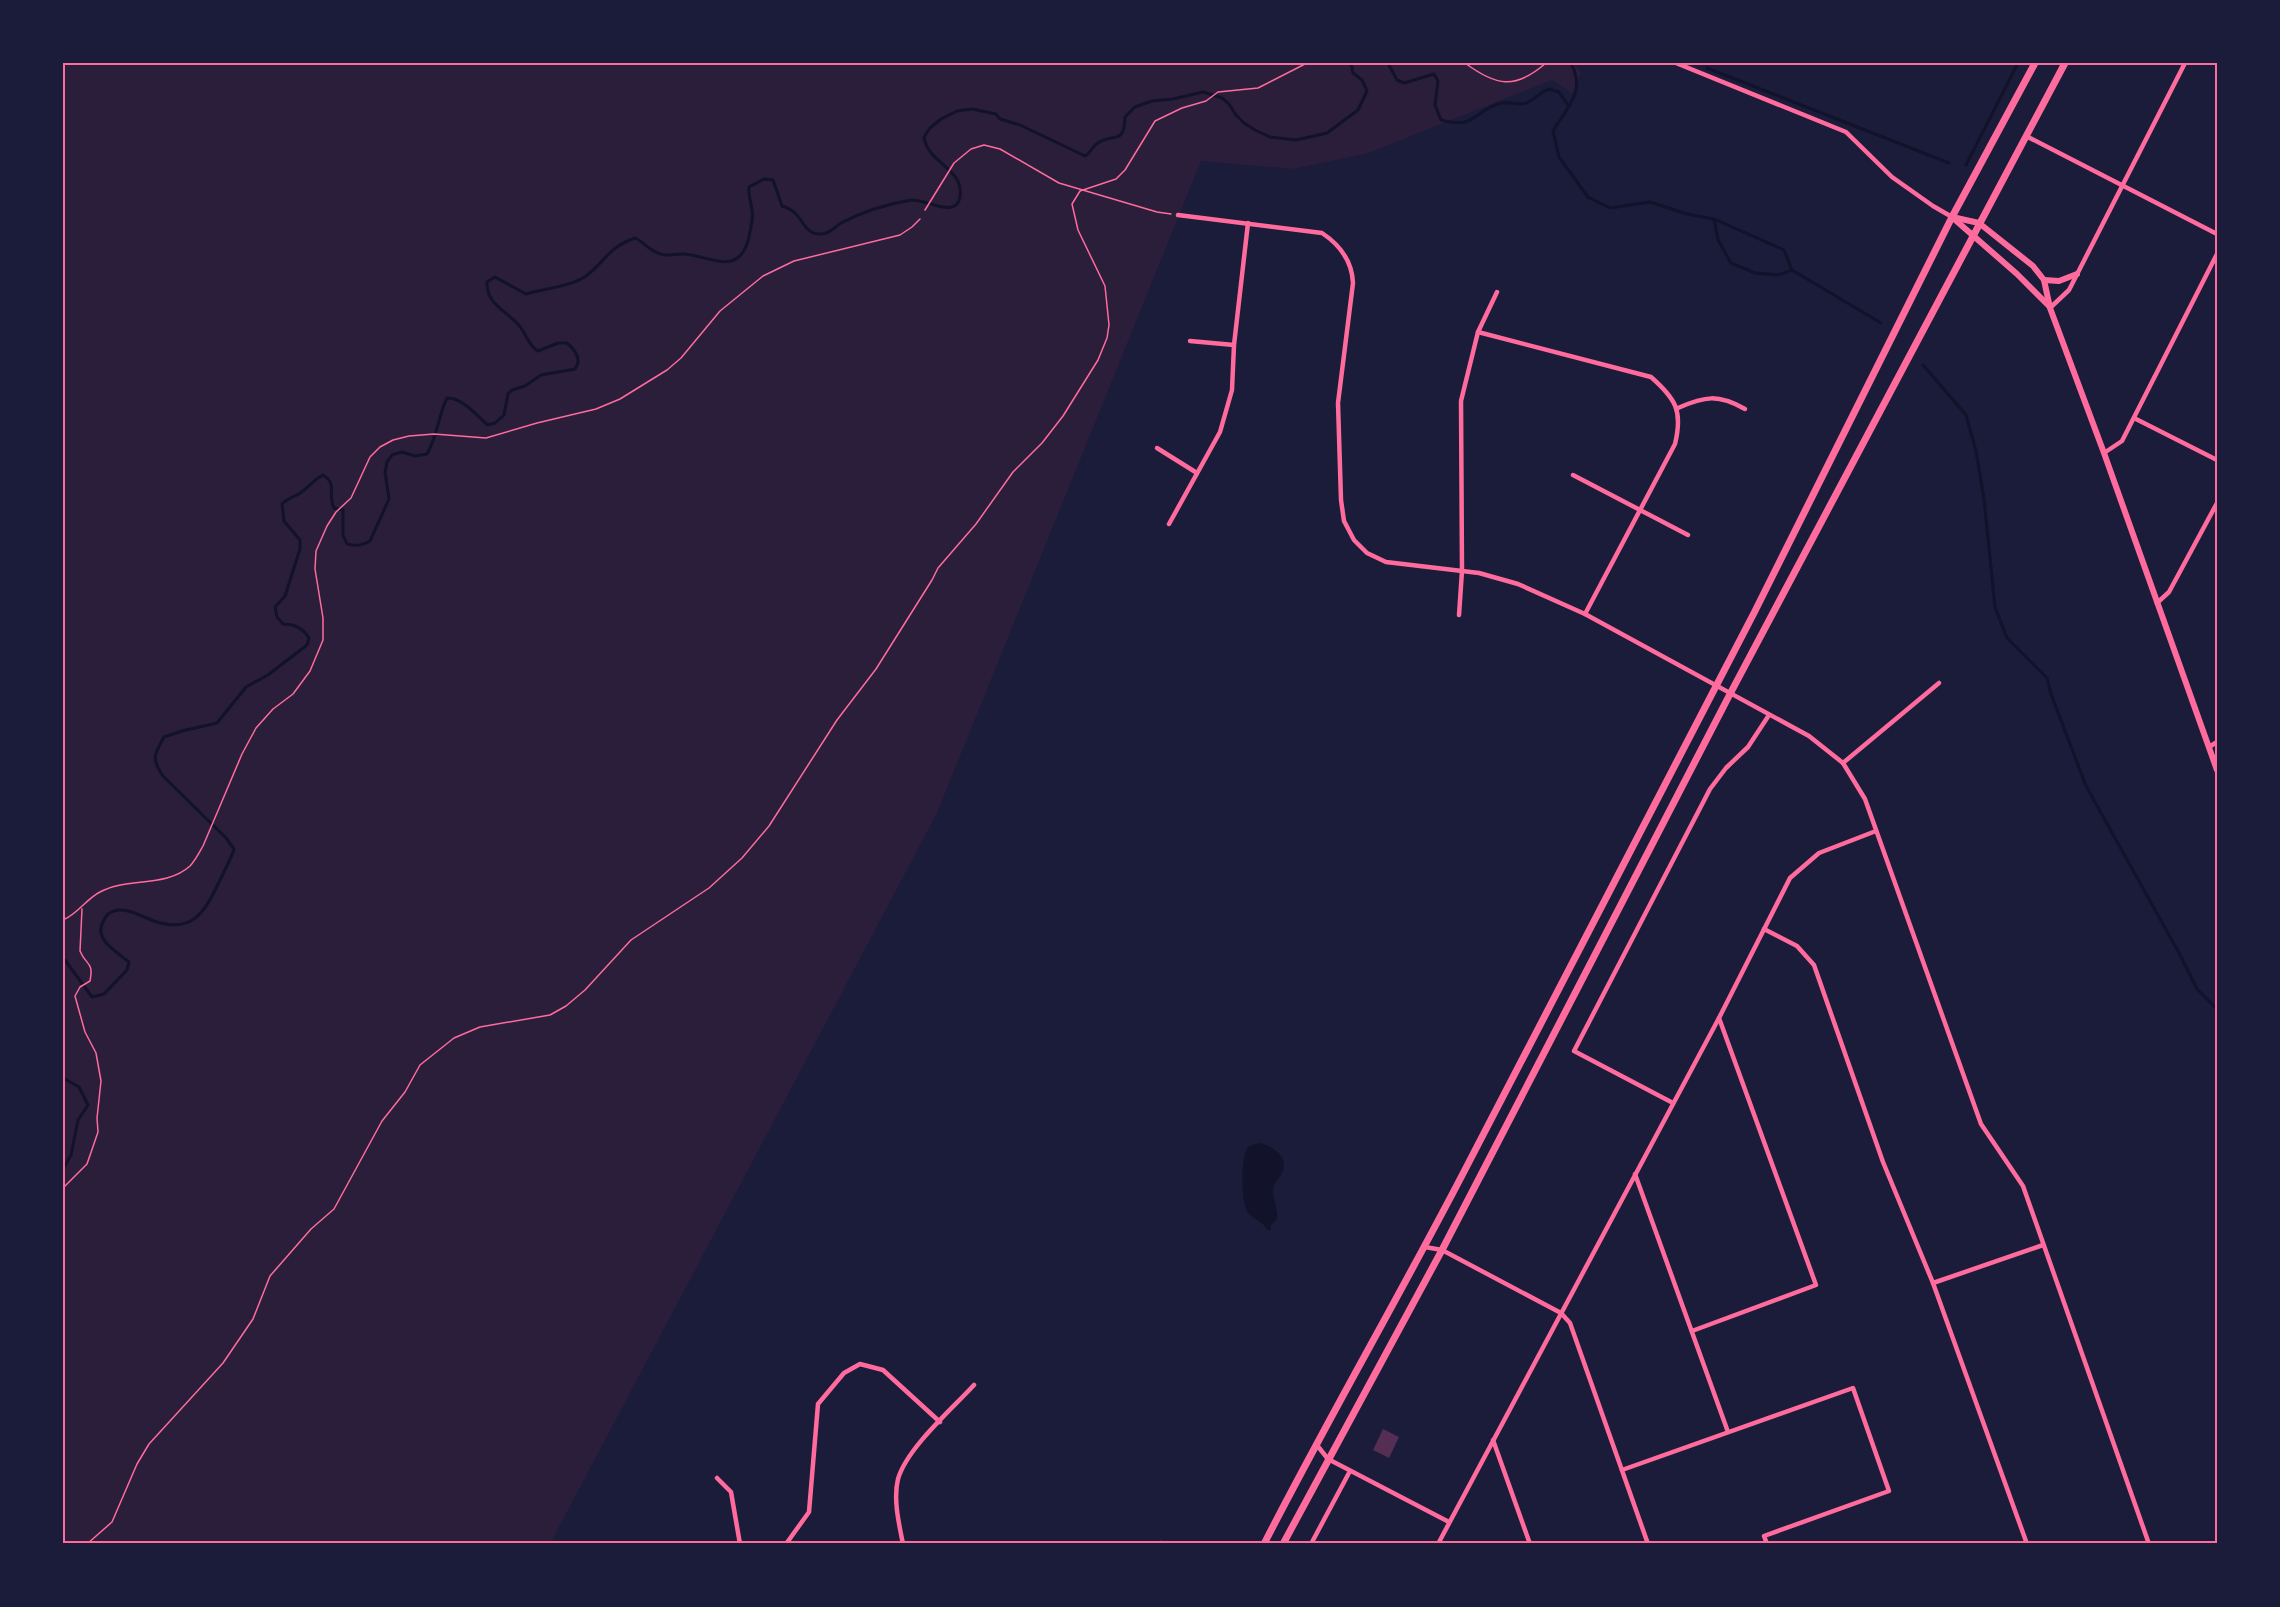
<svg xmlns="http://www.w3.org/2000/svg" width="2280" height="1607" viewBox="0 0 2280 1607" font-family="'Noto Serif',serif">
<rect width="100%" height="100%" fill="#1b1b3a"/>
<polygon fill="#2a1e3b" points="63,63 1574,63 1581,73 1572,93 1552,80 1369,153 1293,169 1201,161 937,813 550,1544 63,1544"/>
<path fill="#12122b" d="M 1259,1143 C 1272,1145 1290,1158 1282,1173 C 1279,1180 1273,1182 1273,1190 C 1273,1200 1278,1209 1277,1219 L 1271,1225 L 1271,1230 L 1267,1230 C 1264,1221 1252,1220 1247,1211 C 1241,1200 1240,1155 1249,1146 Z"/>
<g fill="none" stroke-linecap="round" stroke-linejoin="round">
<g stroke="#12122b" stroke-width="3">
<path d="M 1388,63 L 1397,80 L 1404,83 L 1434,74 L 1438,81 L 1435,105 L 1441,120 C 1475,129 1472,113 1498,104 C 1507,101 1512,104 1521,104 C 1532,104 1539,92 1549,89 L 1559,92 L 1568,105"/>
<path d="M 1571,63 C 1586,92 1568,106 1553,131 L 1559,157 L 1588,197 L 1610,208 L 1650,202 L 1687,214 L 1714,219 L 1784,250 L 1792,270 L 1881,323"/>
<polyline points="1707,68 1949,163"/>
<polyline points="1966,165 2018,63"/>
<polyline points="1714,219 1718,240 1731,263 1755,273 1778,275 1792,270"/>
<polyline points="1923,365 1966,415 1976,451 1984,499 1995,607 2007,638 2047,678 2051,694 2086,786 2179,953 2197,989 2217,1009"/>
<path d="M 65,960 L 92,997 L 104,994 L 127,970 L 129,962 C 116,951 92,939 104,920 C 106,916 109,912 114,911 C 127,907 142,917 154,921 C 197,936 207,906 223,874 C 227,865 231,859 234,849 L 226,838 L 163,776 C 151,759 154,754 164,737 L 182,731 L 217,723 L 246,687 L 268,675 L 307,645 L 309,638 C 303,628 295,624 283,624 L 277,617 L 275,607 L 285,596 L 300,549 L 300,540 L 284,521 L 282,504 C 288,498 292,497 299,494 C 308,488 313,480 323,475 C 338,484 327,493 334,508 L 343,510 L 343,535 L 347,544 C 356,546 362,546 370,541 L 389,499 L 385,472 L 387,462 L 392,455 L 402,452 L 415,456 L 427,454 C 438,435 438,416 447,398 C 462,397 477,416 488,425 L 495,423 L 504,415 L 508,394 L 512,390 L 525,386 L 541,375 L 575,369 C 582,360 575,350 567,343 L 558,343 L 538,351 C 529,346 527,336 521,328 C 509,311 486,306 487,282 L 495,277 L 526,294 C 545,288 570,287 586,276 C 606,261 607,248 635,238 C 644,242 649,250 658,253 C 668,258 675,253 685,254 C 712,257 740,277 749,237 C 750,229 754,218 752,210 C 751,201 748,196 749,187 L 764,179 L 773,180 L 782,206 C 786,207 790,209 794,212 C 803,220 806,235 821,234 C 830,234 834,227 841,223 C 862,212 888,204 911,200 C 924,198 956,220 960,197 C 965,169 927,163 924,137 L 930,128 L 941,119 L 957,111 L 972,109 L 996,114 L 1000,119 L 1020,125 L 1085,156 C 1091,153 1092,146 1098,143 C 1114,132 1124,146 1125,117 L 1135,107 L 1152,101 L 1173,99 L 1203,92 L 1222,98 L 1229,104 L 1236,115 L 1244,123 L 1255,130 L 1270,137 L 1296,140 L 1327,133 L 1358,110 L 1367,91 L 1362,80 L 1353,73 L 1351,63"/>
<polyline points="63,1078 79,1087 88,1105 78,1120 71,1155 63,1169"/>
</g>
</g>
<polygon fill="#542f53" points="1383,1429 1399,1437 1389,1458 1373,1450"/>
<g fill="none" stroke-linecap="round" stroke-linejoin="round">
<g stroke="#ff6b9d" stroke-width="1.5">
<path d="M 1465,63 C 1496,86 1515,90 1546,63"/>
<polyline points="925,210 954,163 971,149 984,145 1000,149 1059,183 1157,212 1171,214"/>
<path d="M 63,920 C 78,914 86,899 100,892 C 127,877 166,888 190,866 C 195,861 199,853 203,846 L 242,754 L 256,728 L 273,709 L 293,694 L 310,671 L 323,640 L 323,618 L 315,569 L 316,551 L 327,526 L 336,512 L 351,498 L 370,457 L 380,447 L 393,440 L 409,436 L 434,434 L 486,438 L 537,423 L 596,409 L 620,399 L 667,370 L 681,358 L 720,311 L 763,276 L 794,261 L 900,235 L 912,227 L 920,219"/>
<path d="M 63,1188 L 87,1164 L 98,1132 L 97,1118 L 101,1081 L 96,1053 L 85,1032 L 75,996 L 80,987 L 90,981 C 94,961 86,966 80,951 L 82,909"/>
<polyline points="87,1544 112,1522 137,1464 149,1444 223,1363 253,1319 270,1276 311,1229 334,1209 382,1121 405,1092 420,1065 454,1038 480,1027 550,1015 566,1006 585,990 631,940 709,888 742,858 769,826 837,720 876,669 932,580 938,568 976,524 1013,472 1042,443 1063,416 1098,360 1107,338 1109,325 1105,286 1078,230 1072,204 1080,191 1116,179 1125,170 1155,121 1182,108 1206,101 1218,92 1258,88 1307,63"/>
</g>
<g stroke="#ff6b9d" stroke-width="4.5">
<polyline points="1676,63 1846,132 1892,177 1933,206 1952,217"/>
<polyline points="2026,136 2217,234"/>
<path d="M 1178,215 L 1322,233 C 1340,245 1352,260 1353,283 L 1338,403 L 1341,500 L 1344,521 L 1354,540 L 1367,553 L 1386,562 L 1479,573 L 1518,584 L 1585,614 L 1809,736 L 1843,763 L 1865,799 L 1981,1124 L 2023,1186 L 2149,1544"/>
<polyline points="2050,308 2069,290 2185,63"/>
<path d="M 1478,332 L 1651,377 C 1676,399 1683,411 1675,444 L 1585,614"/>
<polyline points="1190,341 1234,345"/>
<path d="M 1678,408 C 1705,396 1718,394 1745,409"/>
<polyline points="2134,418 2217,460"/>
<polyline points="1157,448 1197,473"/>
<polyline points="2104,453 2122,441 2217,254"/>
<polyline points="1573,475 1688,535"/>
<polyline points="1169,524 1220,432 1232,390 1234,345 1248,223"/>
<polyline points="2157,603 2169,592 2217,503"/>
<polyline points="1459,615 1462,571 1461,401 1478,332 1497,292"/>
<polyline points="2209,747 2217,742"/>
<polyline points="1843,763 1939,683"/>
<polyline points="1764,929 1797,946 1814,965 1883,1162 1933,1283 2027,1544"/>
<polyline points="1673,1103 1574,1051 1710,789 1726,768 1748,747 1769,715"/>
<polyline points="1635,1174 1728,1432"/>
<polyline points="1425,1247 1442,1250 1561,1313 1570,1323 1648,1544"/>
<polyline points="1933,1283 2043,1245"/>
<polyline points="1692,1331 1816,1285 1719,1018"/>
<polyline points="1493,1440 1530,1544"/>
<polyline points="1316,1444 1328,1459 1449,1522"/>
<polyline points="1622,1470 1853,1388 1889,1491 1764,1536 1767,1544"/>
<polyline points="717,1478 731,1492 740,1544"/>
<polyline points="786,1544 809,1512 818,1404 844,1373 860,1364 883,1370 940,1422"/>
<path d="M 903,1544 C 899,1524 893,1499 898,1479 C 907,1448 952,1409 974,1385"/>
<polyline points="1161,1544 1161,1543"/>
<polyline points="1311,1544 1350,1471"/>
<polyline points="1438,1544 1719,1018 1790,878 1819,853 1876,831"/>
</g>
<g stroke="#ff6b9d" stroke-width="6">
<polyline points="1952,217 1979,223 2033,266 2044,280 2050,308 2104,453 2217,770"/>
<polyline points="1953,218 2017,274 2049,306"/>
<polyline points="2044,280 2059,281 2077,274"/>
</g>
<g stroke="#ff6b9d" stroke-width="7">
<path d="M 1264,1544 C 1330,1415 1403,1290 1469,1162 L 1754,613 L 1952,217 L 2035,63"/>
<polyline points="1283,1544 1442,1250 1730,694 2065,63"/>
</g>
</g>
<rect width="2280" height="1607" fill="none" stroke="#1b1b3a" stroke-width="129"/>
<rect x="64" y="64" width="2152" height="1478" fill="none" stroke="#ff6b9d" stroke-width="2"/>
</svg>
